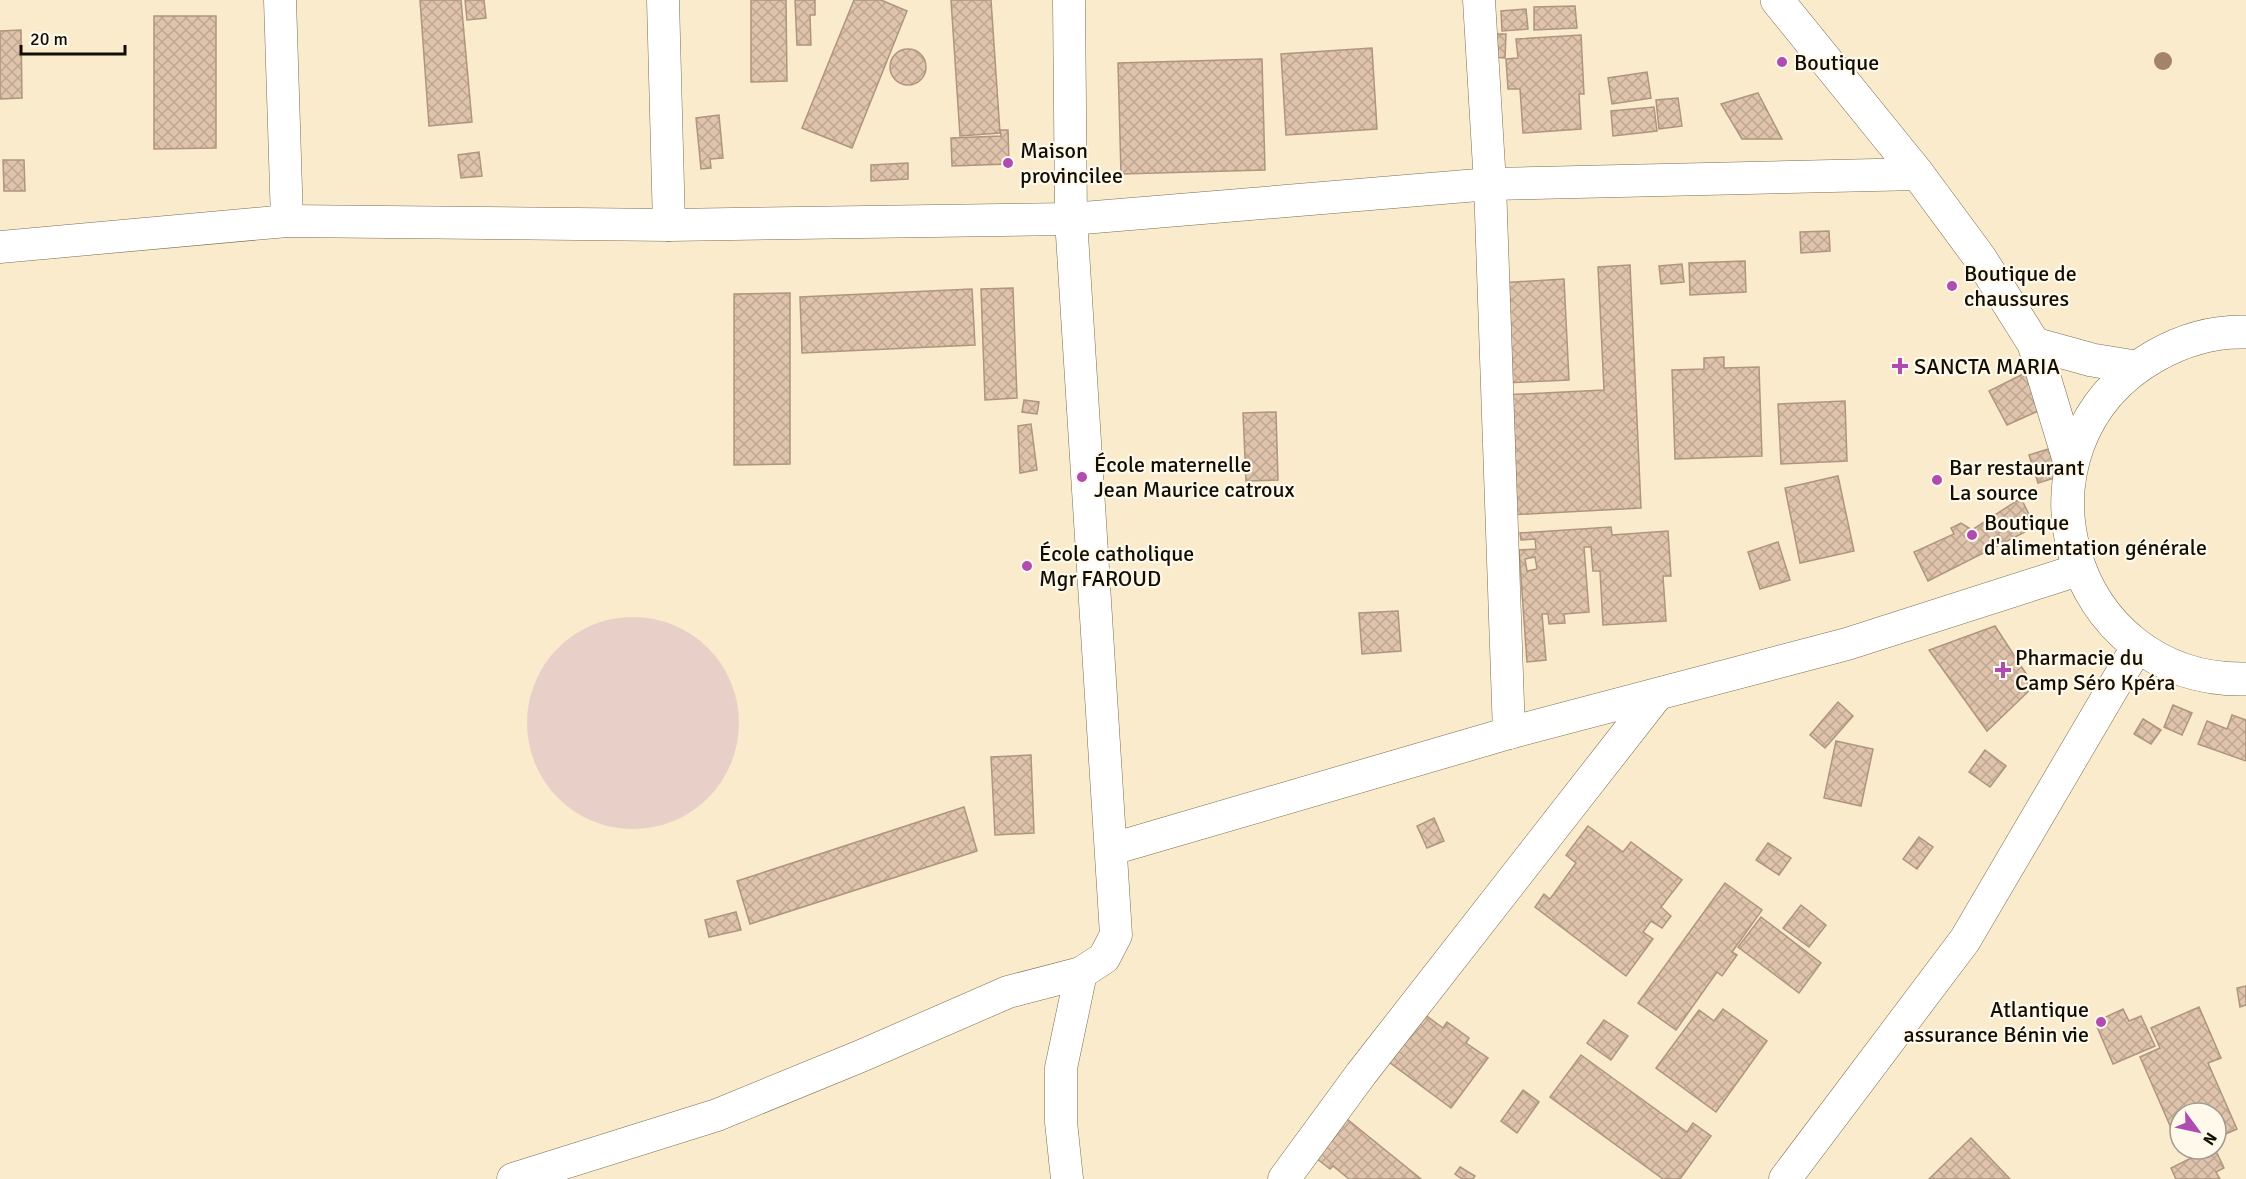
<svg xmlns="http://www.w3.org/2000/svg" width="2246" height="1179" viewBox="0 0 2246 1179" font-family="Signika,sans-serif">
<defs>
<pattern id="building-cross-hatch" width="8" height="8" patternUnits="userSpaceOnUse" patternTransform="scale(1.5)"><rect width="8" height="8" fill="#dfc3ab"/><path d="M0 0l8 8M0 8l8-8" fill="none" stroke="#bea692"/></pattern>
</defs>
<rect width="100%" height="100%" fill="#f9ebcb"/>
<circle fill="#e8d0c8" cx="633" cy="723" r="106"/>
<g fill="url(#building-cross-hatch)" stroke="#af957e" stroke-width="1.5" fill-rule="evenodd">
<polygon points="420,0 461,0 472,122 429,126"/>
<polygon points="465,0 484,0 486,18 467,20"/>
<polygon points="751,0 786,0 787,81 751,82"/>
<polygon points="795,0 815,0 815,15 810,15 811,45 797,45"/>
<polygon points="854,0 881,0 907,11 852,148 802,128"/>
<polygon points="951,0 991,0 1000,133 960,136"/>
<polygon points="1575,6 1577,28 1534,30 1534,7"/>
<polygon points="1526,9 1528,29 1502,31 1501,11"/>
<polygon points="154,16 216,16 216,148 154,149"/>
<polygon points="21,30 22,98 0,99 0,31"/>
<polygon points="1492,34 1506,34 1505,58 1492,57"/>
<polygon points="1581,35 1584,94 1579,94 1581,129 1523,133 1520,89 1508,89 1506,59 1518,58 1516,39"/>
<polygon points="1372,48 1377,129 1286,135 1281,54"/>
<circle cx="908" cy="67" r="18"/>
<polygon points="1262,59 1265,170 1121,174 1118,63"/>
<polygon points="1647,72 1651,98 1612,104 1608,78"/>
<polygon points="1758,93 1782,139 1742,139 1721,104"/>
<polygon points="1678,98 1682,126 1659,129 1656,100"/>
<polygon points="1654,107 1657,131 1613,136 1611,111"/>
<polygon points="719,115 723,158 710,159 711,168 701,169 696,118"/>
<polygon points="1000,130 1008,130 1009,164 952,166 951,138 1001,136"/>
<polygon points="479,152 482,176 461,178 458,155"/>
<polygon points="3,160 24,160 25,191 4,191"/>
<polygon points="908,163 908,179 871,181 871,165"/>
<polygon points="1829,231 1830,251 1801,253 1800,232"/>
<polygon points="1745,261 1746,292 1690,295 1689,263"/>
<polygon points="1682,264 1684,282 1661,284 1659,266"/>
<polygon points="1630,265 1641,508 1509,515 1503,395 1604,390 1598,267"/>
<polygon points="1564,279 1569,380 1504,383 1499,283"/>
<polygon points="1013,288 1017,398 985,400 981,289"/>
<polygon points="972,289 975,345 802,353 800,297"/>
<polygon points="790,293 790,464 734,465 734,294"/>
<polygon points="1724,357 1724,368 1759,367 1762,456 1675,459 1672,370 1704,369 1704,358"/>
<polygon points="2025,373 2045,408 2007,425 1989,391"/>
<polygon points="1024,400 1039,402 1037,414 1022,412"/>
<polygon points="1845,401 1847,461 1781,464 1778,404"/>
<polygon points="1276,412 1278,480 1246,481 1243,413"/>
<polygon points="1031,424 1037,470 1020,473 1018,426"/>
<polygon points="2058,446 2067,474 2038,483 2029,455"/>
<polygon points="1838,476 1854,551 1800,563 1785,488"/>
<polygon points="2021,498 2035,527 1928,581 1914,552 1954,534 1951,528 1961,523 1972,530"/>
<path d="M 1611,527 L 1612,535 L 1668,531 L 1671,576 L 1663,576 L 1666,621 L 1603,625 L 1600,571 L 1593,571 L 1591,547 L 1584,547 L 1589,612 L 1564,614 L 1565,623 L 1549,624 L 1548,614 L 1542,614 L 1546,660 L 1527,662 L 1519,550 L 1536,549 L 1535,539 L 1521,540 L 1520,533 ZM 1535,557 L 1537,569 L 1527,571 L 1525,559 Z"/>
<polygon points="1778,542 1790,580 1760,589 1748,552"/>
<polygon points="1398,611 1401,651 1362,654 1359,613"/>
<polygon points="1995,626 2034,686 1987,731 1929,650"/>
<polygon points="1838,702 1853,716 1825,748 1810,735"/>
<polygon points="2173,705 2192,713 2182,735 2164,727"/>
<polygon points="2232,715 2246,720 2246,761 2198,744 2207,721 2227,729"/>
<polygon points="2143,719 2161,730 2151,744 2134,734"/>
<polygon points="1836,741 1873,749 1861,806 1824,798"/>
<polygon points="1985,750 2006,766 1990,787 1969,772"/>
<polygon points="1031,755 1034,833 995,835 991,757"/>
<polygon points="964,807 977,851 750,924 737,881"/>
<polygon points="1434,818 1444,841 1427,848 1417,826"/>
<polygon points="1588,826 1623,852 1631,842 1682,880 1661,907 1671,916 1662,928 1651,921 1643,932 1653,939 1626,976 1535,907 1544,894 1550,899 1576,863 1566,855"/>
<polygon points="1919,837 1933,847 1917,869 1903,859"/>
<polygon points="1768,843 1791,858 1779,875 1756,860"/>
<polygon points="1725,883 1762,910 1732,952 1737,955 1722,976 1717,972 1676,1030 1638,1003"/>
<polygon points="1801,905 1826,925 1809,947 1783,928"/>
<polygon points="736,912 741,930 709,937 705,920"/>
<polygon points="1761,917 1821,963 1799,993 1738,947"/>
<polygon points="2246,986 2246,1005 2240,1007 2237,988"/>
<polygon points="2199,1007 2221,1058 2208,1063 2237,1129 2216,1138 2216,1113 2180,1113 2180,1149 2192,1149 2182,1153 2140,1057 2160,1048 2151,1028"/>
<polygon points="1723,1009 1767,1041 1716,1112 1656,1068 1699,1010 1714,1021"/>
<polygon points="2123,1009 2129,1021 2141,1016 2155,1046 2113,1064 2095,1022"/>
<polygon points="1424,1014 1443,1028 1447,1022 1469,1038 1466,1043 1488,1058 1451,1108 1389,1062"/>
<polygon points="1604,1020 1628,1036 1611,1060 1587,1043"/>
<polygon points="1581,1055 1687,1132 1693,1123 1711,1136 1680,1179 1663,1179 1550,1097"/>
<polygon points="1523,1090 1539,1102 1517,1133 1501,1121"/>
<polygon points="1342,1115 1421,1179 1349,1179 1333,1166 1330,1169 1311,1154"/>
<polygon points="1971,1138 2010,1179 1929,1179"/>
<polygon points="2209,1149 2215,1149 2224,1168 2216,1172 2220,1179 2176,1179 2171,1168"/>
<polygon points="1460,1167 1475,1176 1473,1179 1462,1179 1455,1174"/>
</g>
<g fill="none" stroke-linecap="round" stroke-linejoin="round">
<g stroke="#7a6e51" stroke-width="33">
<g id="minor">
<polyline points="280,0 287,221"/>
<polyline points="663,0 669,225"/>
<polyline points="1479,0 1490,184 1509,733"/>
<polyline points="0,247 287,221 669,225 1071,219 1490,184 1918,174"/>
<polyline points="1112,849 1509,733 1847,644 2078,570"/>
<polyline points="513,1179 717,1115 861,1056 1008,992 1081,973"/>
<polyline points="1067,1179 1061,1122 1061,1068 1081,973 1104,958 1116,935 1071,219 1069,0"/>
<polyline points="1284,1179 1361,1074 1657,695"/>
<polyline points="1785,1179 1965,940 2137,647"/>
</g>
</g>
<g stroke="#7a6e51" stroke-width="34">
<g id="tertiary">
<polyline points="1777,0 1918,174 1980,258 2034,344 2071,466"/>
<path d="M 2246,332 C 2213,331 2183,340 2155,356 C 1999,445 2066,683 2246,679"/>
<polyline points="2034,344 2092,360 2135,367"/>
</g>
</g>
<use href="#minor" stroke="#fff" stroke-width="32"/>
<use href="#tertiary" stroke="#fff" stroke-width="33"/>
</g>
<circle fill="#a4826b" cx="2163" cy="61" r="9"/>
<g fill="#b04cb1" stroke="#fff9ec" stroke-width="2">
<circle cx="1782" cy="62" r="6"/>
<circle cx="1008" cy="163" r="6"/>
<circle cx="1952" cy="286" r="6"/>
<path d="M1897 357h6v6h6v6h-6v6h-6v-6h-6v-6h6z"/>
<circle cx="1082" cy="477" r="6"/>
<circle cx="1937" cy="480" r="6"/>
<circle cx="1972" cy="535" r="6"/>
<circle cx="1027" cy="566" r="6"/>
<path d="M2000 661h6v6h6v6h-6v6h-6v-6h-6v-6h6z"/>
<circle cx="2101" cy="1022" r="6"/>
</g>
<g text-anchor="middle" dominant-baseline="central" stroke-width="4.5" stroke-linejoin="round" paint-order="stroke">
<g font-size="22" fill="#130e04" stroke="#fff9ec" text-anchor="start">
<text x="1794" y="62">Boutique</text>
<text x="1020" y="150">Maison<tspan x="1020" dy="25">provincilee</tspan></text>
<text x="1964" y="273">Boutique de<tspan x="1964" dy="25">chaussures</tspan></text>
<text x="1914" y="366">SANCTA MARIA</text>
<text x="1094" y="464">École maternelle<tspan x="1094" dy="25">Jean Maurice catroux</tspan></text>
<text x="1949" y="467">Bar restaurant<tspan x="1949" dy="25">La source</tspan></text>
<text x="1984" y="522">Boutique<tspan x="1984" dy="25">d'alimentation générale</tspan></text>
<text x="1039" y="553">École catholique<tspan x="1039" dy="25">Mgr FAROUD</tspan></text>
<text x="2015" y="657">Pharmacie du<tspan x="2015" dy="25">Camp Séro Kpéra</tspan></text>
<text x="2089" y="1009" text-anchor="end">Atlantique<tspan x="2089" dy="25">assurance Bénin vie</tspan></text>
</g>
</g>
<g transform="translate(2198 1131) rotate(123)"><circle r="28" fill="#fff9ec" stroke="#a19b8f" stroke-width="1.5"/>
<path d="M0-4.5L10 22L0 15L-10 22Z" fill="#b04cb1"/>
<text y="-9" font-size="16" font-weight="bold" text-anchor="middle" fill="#130e04">N</text>
</g>
<path d="M21 45v9h104v-9" fill="none" stroke="#130e04" stroke-width="3"/>
<text x="30" y="45" font-size="18" fill="#130e04" stroke="#fff9ec" stroke-width="4.5" paint-order="stroke">20 m</text>
</svg>
